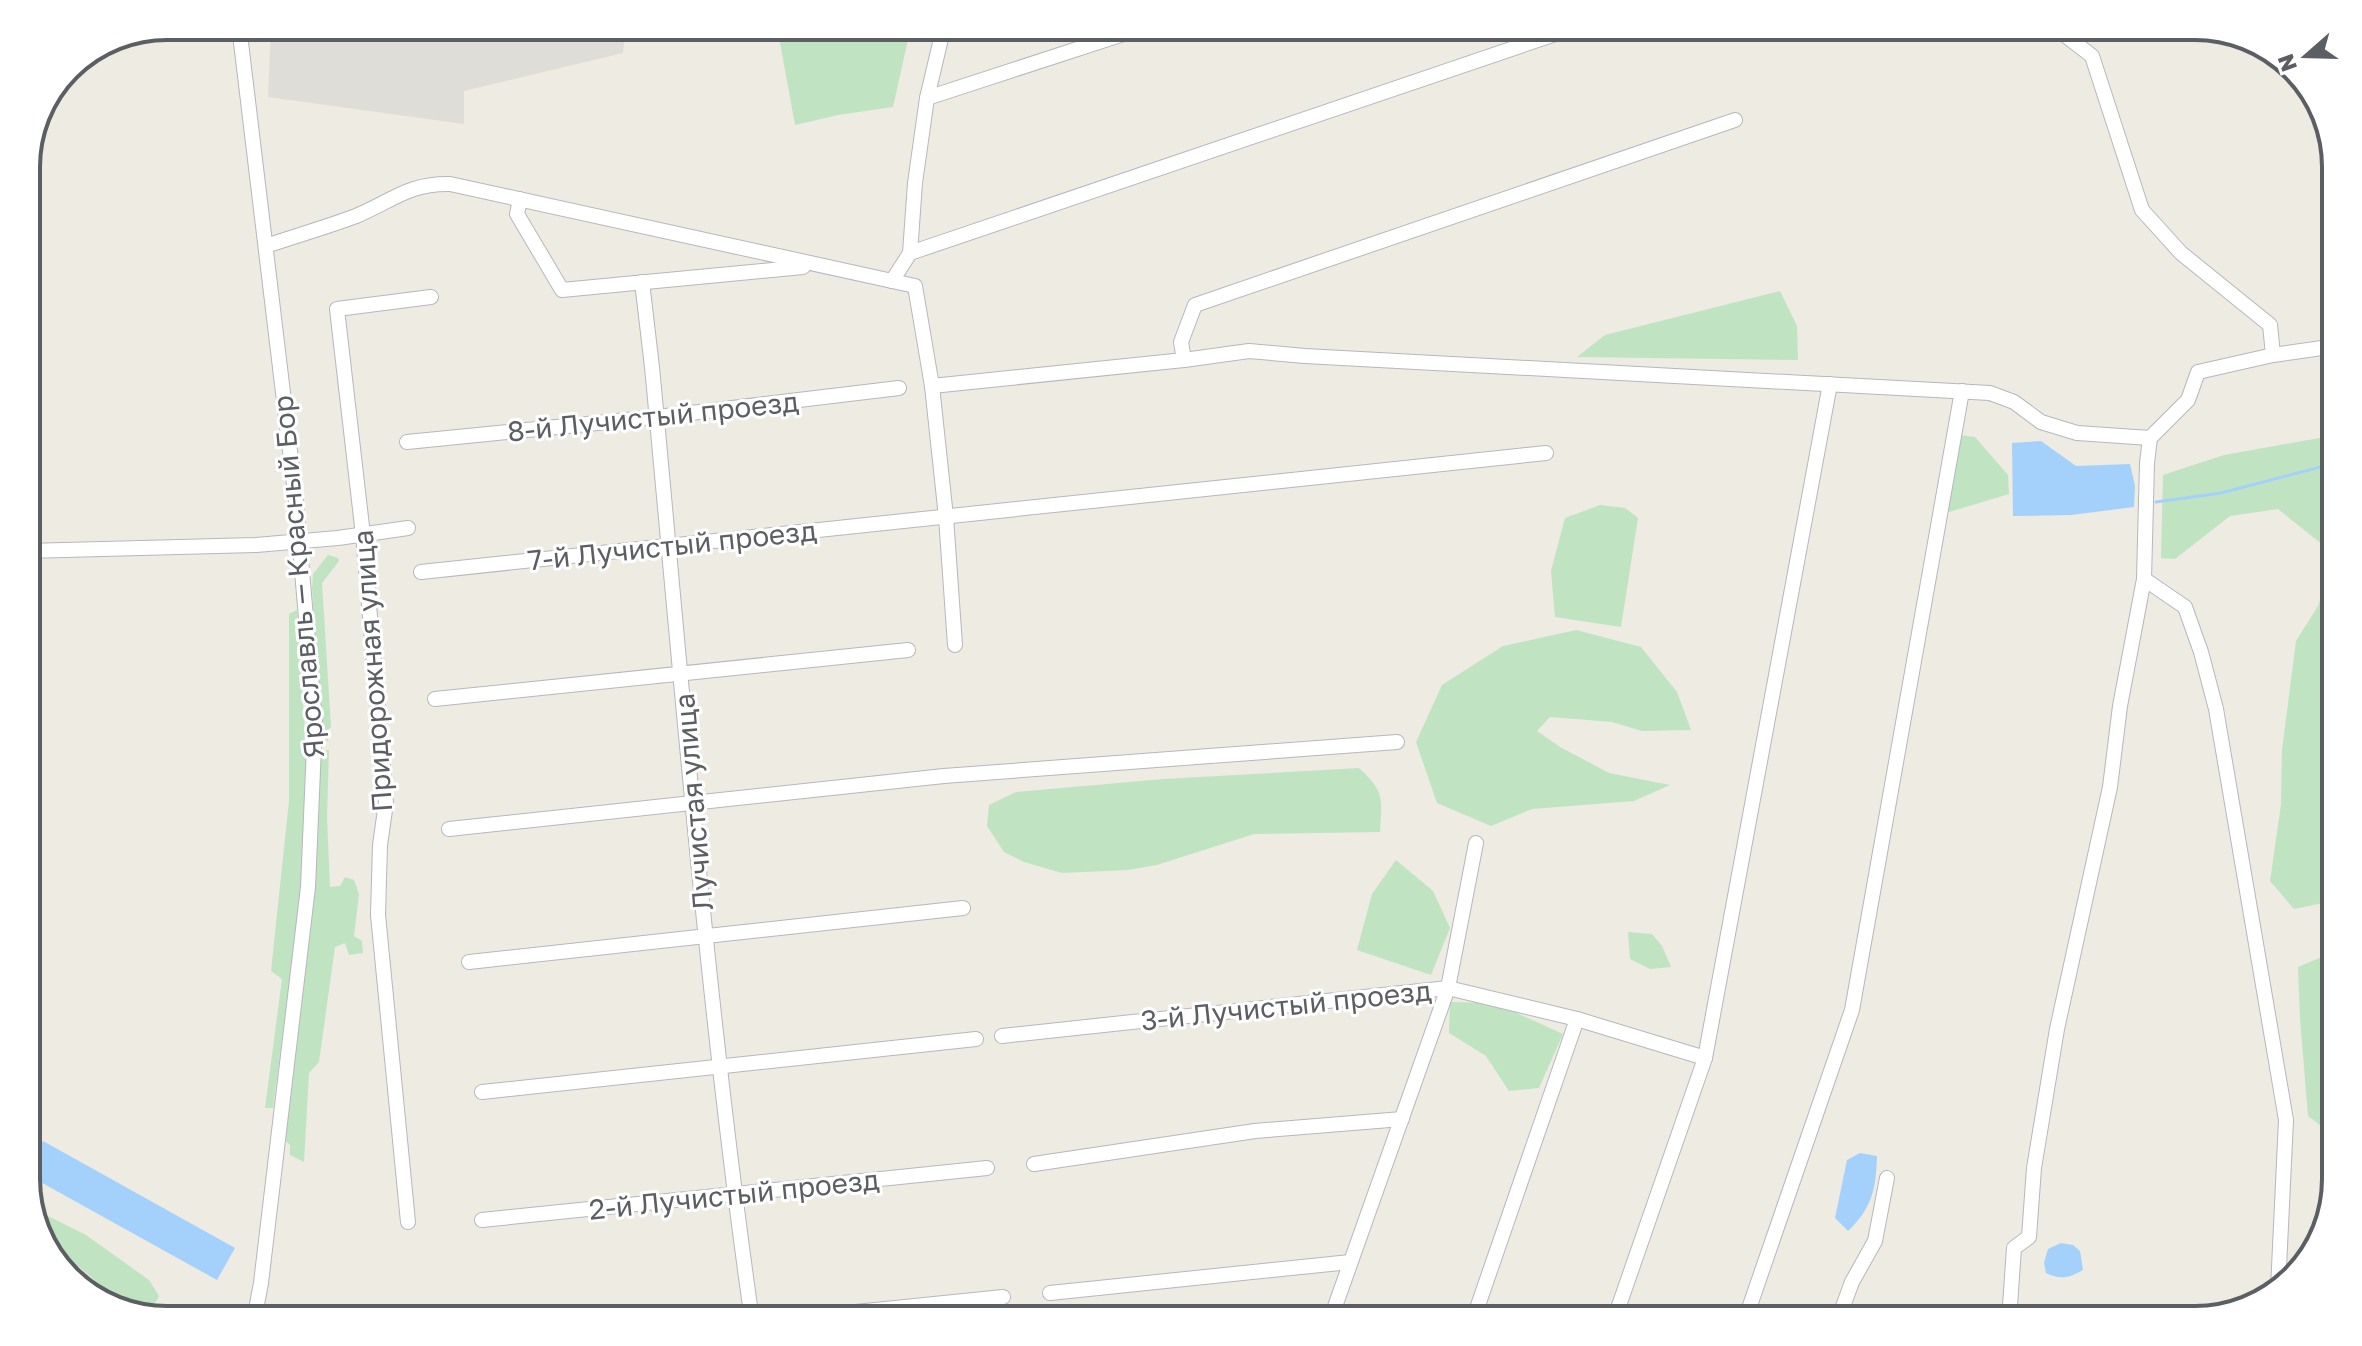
<svg xmlns="http://www.w3.org/2000/svg" width="2362" height="1346" viewBox="0 0 2362 1346" font-family="'Golos Text',sans-serif">
<rect width="100%" height="100%" fill="#edebe2"/>
<polygon fill="#dfddd7" points="271,26 626,26 623,53 464,91 464,124 268,97"/>
<g fill="#c0e4c1">
<polygon points="777,26 911,26 893,107 838,115 795,125"/>
<polygon points="1780,291 1797,326 1798,360 1577,357 1605,335"/>
<polygon points="1958,435 1975,437 2008,475 2009,494 1939,515"/>
<polygon points="2336,435 2336,535 2323,545 2278,509 2230,516 2175,559 2161,558 2163,475 2224,455"/>
<polygon points="1600,505 1625,508 1638,518 1621,627 1555,617 1551,571 1565,518"/>
<polygon points="328,555 338,558 339,561 322,583 331,727 326,732 328,741 322,741 312,588 313,574"/>
<polygon points="2336,569 2336,887 2333,901 2294,909 2270,881 2281,804 2282,750 2296,641 2318,606 2330,573"/>
<polygon points="297,610 308,778 302,891 273,1108 265,1108 282,979 271,971 289,801 289,614"/>
<polygon points="1576,630 1641,647 1677,692 1691,730 1642,731 1612,722 1550,717 1537,731 1560,747 1609,773 1670,785 1634,801 1532,809 1491,826 1437,803 1416,742 1442,685 1503,646"/>
<polygon points="329,750 327,817 330,887 340,886 345,877 354,880 359,894 354,936 362,941 363,953 349,955 345,943 335,947 319,1062 309,1073 304,1162 290,1155 290,1145 284,1139 308,950 321,751"/>
<path d="M 1359,768 C 1385,792 1382,798 1380,832 L 1254,834 L 1157,865 L 1128,870 L 1062,873 L 1024,862 L 1004,852 L 987,826 L 989,805 L 1016,792 L 1163,779 Z"/>
<polygon points="1396,860 1433,891 1450,928 1431,975 1357,950 1372,894"/>
<polygon points="1628,932 1652,934 1662,946 1671,967 1650,969 1630,959"/>
<polygon points="2336,951 2336,1177 2322,1199 2328,1131 2308,1116 2300,1019 2298,967"/>
<polygon points="1450,1002 1495,1003 1563,1034 1539,1088 1509,1091 1486,1056 1449,1033"/>
<polygon points="38,1211 86,1235 149,1280 159,1296 151,1311 123,1304 41,1235 35,1217"/>
</g>
<g fill="#a4d1fb">
<polygon points="2041,441 2076,466 2130,464 2135,486 2134,507 2071,515 2013,516 2012,443"/>
<polygon points="43,1141 235,1248 217,1280 26,1174"/>
<path d="M 1860,1153 L 1877,1156 C 1876,1189 1872,1208 1848,1231 L 1835,1218 L 1847,1160 Z"/>
<path d="M 2061,1243 L 2073,1245 L 2080,1251 L 2083,1270 C 2069,1278 2061,1280 2046,1273 L 2044,1263 L 2048,1249 Z"/>
</g>
<g fill="none" stroke-linecap="round" stroke-linejoin="round">
<polyline stroke="#a4d1fb" stroke-width="3" points="2156,502 2221,493 2336,463"/>
<g stroke="#b5b8bc" stroke-width="16">
<g id="minor">
<polyline points="239,26 296,501 315,723 308,887 261,1283 254,1320"/>
<polyline points="2053,26 2092,56 2142,210 2181,253 2270,325 2273,355 2198,372 2188,400 2150,438 2147,463 2144,579 2185,607 2201,652 2216,709 2286,1120 2278,1289"/>
<polyline points="927,98 1148,26"/>
<polyline points="520,199 517,214 562,290 803,267"/>
<path d="M 266,246 C 295,236 327,227 356,216 C 392,201 409,183 450,184 L 915,286 L 932,386 L 946,517 L 955,645"/>
<polyline points="910,253 1579,26"/>
<polyline points="892,281 910,253 915,183 927,98 944,26"/>
<path d="M 642,282 L 652,367 C 682,685 707,1004 752,1320"/>
<polyline points="2273,355 2336,346"/>
<polyline points="1184,360 1181,342 1195,305 1735,120"/>
<polyline points="932,386 1184,360 1249,351 1305,356 1990,393 2014,402 2041,422 2077,433 2150,438"/>
<polyline points="407,442 657,417 899,388"/>
<polyline points="26,551 256,545 338,538 408,528"/>
<polyline points="421,572 1546,453"/>
<polyline points="435,699 908,650"/>
<polyline points="449,829 944,776 1397,742"/>
<polyline points="469,962 963,908"/>
<polyline points="1002,1036 1448,988 1577,1019 1705,1058"/>
<polyline points="482,1092 976,1039"/>
<polyline points="1034,1164 1255,1131 1402,1119"/>
<polyline points="482,1220 987,1168"/>
<polyline points="408,1222 378,915 380,845 386,803 363,535 337,309 431,297"/>
<polyline points="1050,1293 1350,1262"/>
<polyline points="1332,1315 1448,988 1476,843"/>
<polyline points="777,1320 1003,1297"/>
<polyline points="1473,1320 1577,1019"/>
<polyline points="1614,1320 1705,1058 1830,384"/>
<polyline points="1745,1320 1852,1010 1962,391"/>
<polyline points="1838,1320 1852,1282 1875,1241 1887,1178"/>
<polyline points="2009,1320 2014,1248 2029,1237 2034,1168 2057,1029 2110,787 2120,706 2144,579"/>
</g>
</g>
<use href="#minor" stroke="#fff" stroke-width="14"/>
</g>
<g text-anchor="middle" dominant-baseline="central" stroke-width="6" stroke-linejoin="round" paint-order="stroke">
<g font-size="28" fill="#5b5e63" stroke="#fff">
<text transform="translate(653 416) rotate(-6)">8-й Лучистый проезд</text>
<text transform="translate(672 545) rotate(-6)">7-й Лучистый проезд</text>
<text transform="translate(298 577) rotate(-95)">Ярославль — Красный Бор</text>
<text transform="translate(372 671) rotate(-94)">Придорожная улица</text>
<text transform="translate(693 802) rotate(-95)">Лучистая улица</text>
<text transform="translate(1286 1005) rotate(-6)">3-й Лучистый проезд</text>
<text transform="translate(734 1194) rotate(-6)">2-й Лучистый проезд</text>
</g>
</g>
<path d="M0 0H2362V1346H0ZM167 40H2195A127 127 0 0 1 2322 167V1179A127 127 0 0 1 2195 1306H167A127 127 0 0 1 40 1179V167A127 127 0 0 1 167 40Z" fill="#fff" fill-rule="evenodd"/>
<path fill="none" stroke="#5b5e63" stroke-width="4" d="M167 40H2195A127 127 0 0 1 2322 167V1179A127 127 0 0 1 2195 1306H167A127 127 0 0 1 40 1179V167A127 127 0 0 1 167 40Z"/>
<g transform="translate(2306 56) rotate(250)" stroke="#ffffff" stroke-width="6" paint-order="stroke">
<path d="M0-6L14 30L0 20L-14 30Z" fill="#5b5e63"/>
<text y="-12" font-size="22" font-weight="bold" text-anchor="middle" fill="#5b5e63">N</text>
</g>
</svg>
